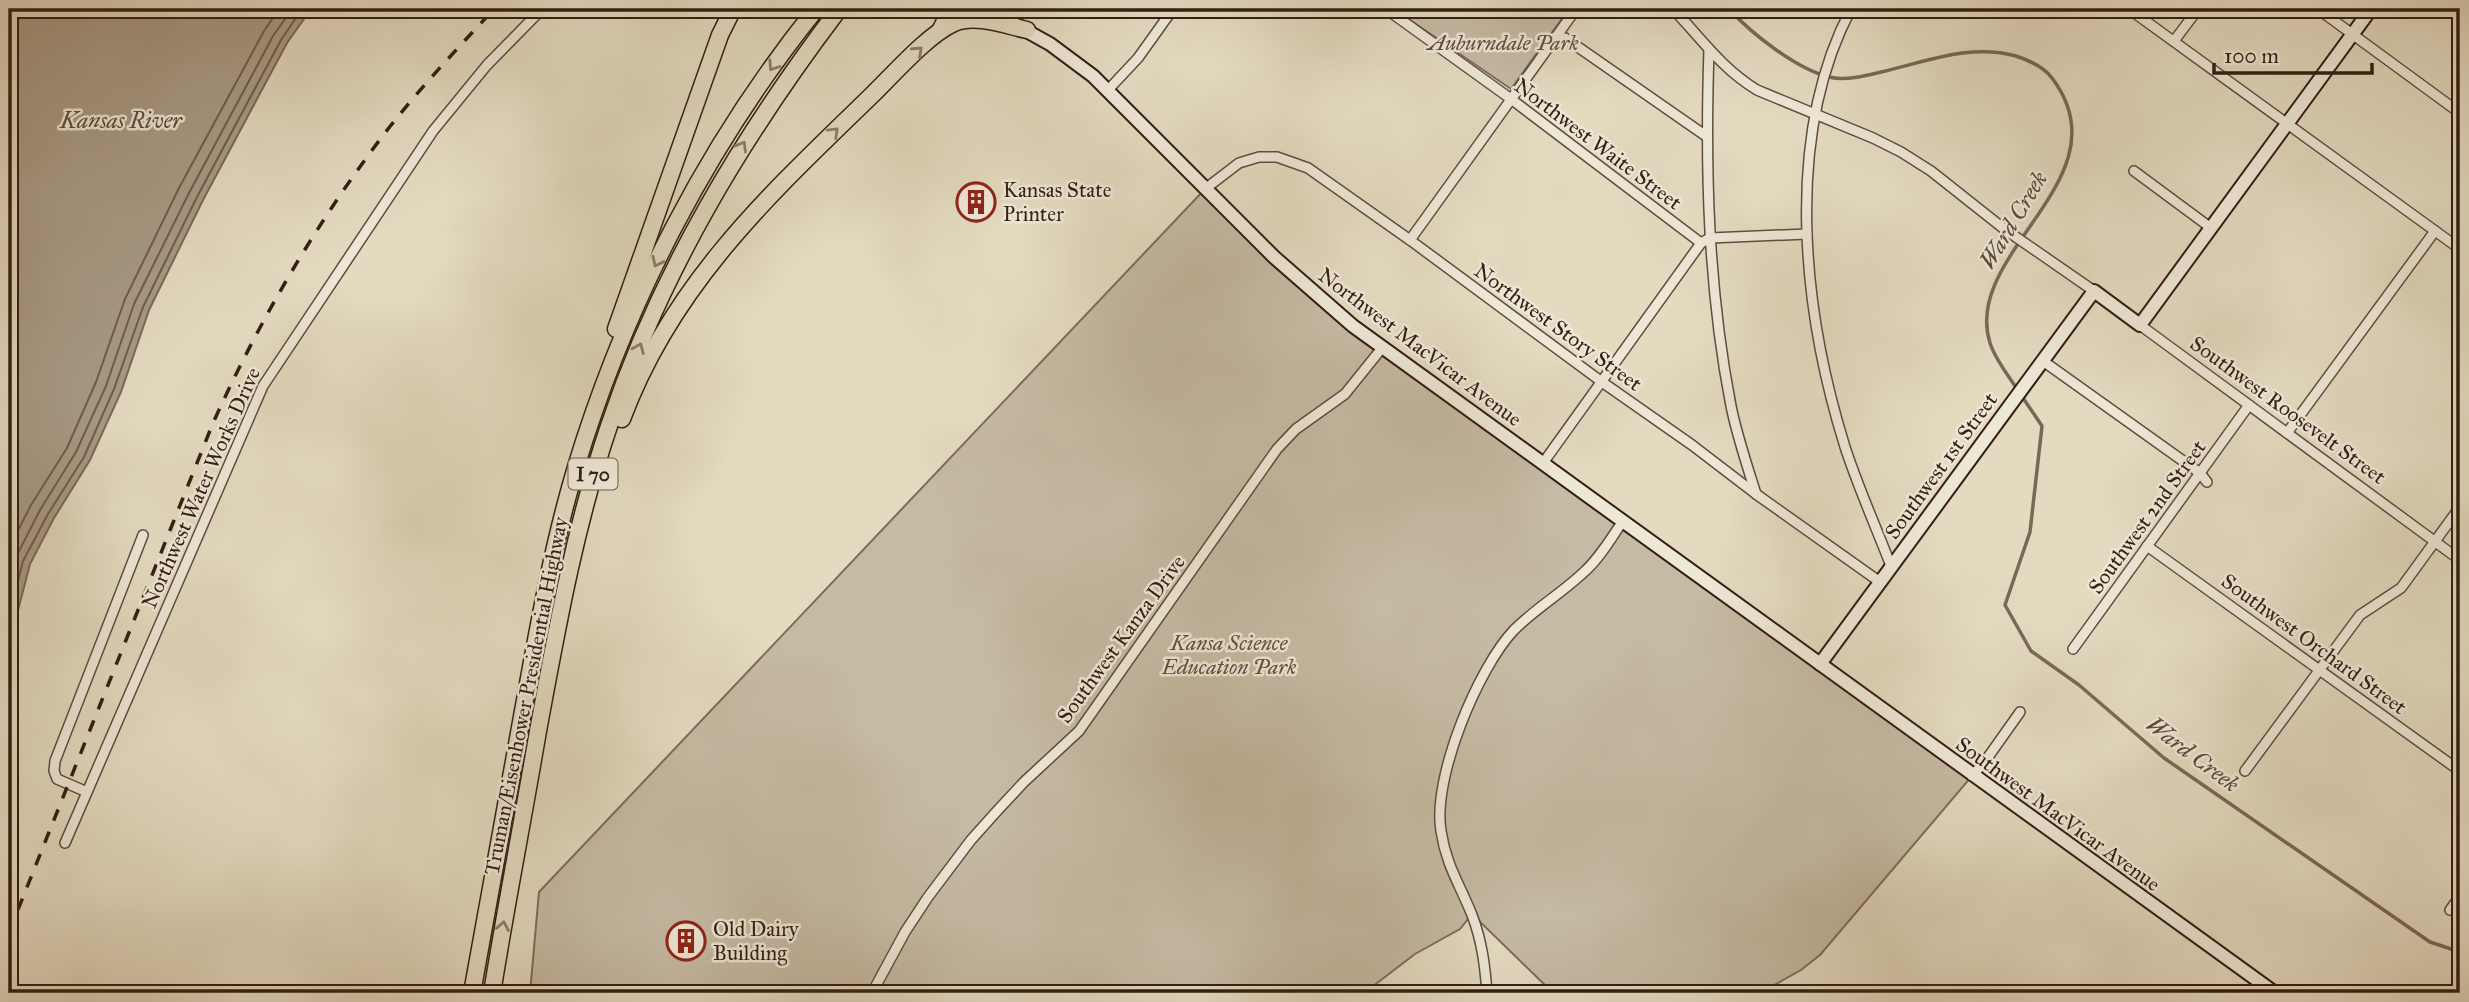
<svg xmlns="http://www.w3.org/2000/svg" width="2469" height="1002" viewBox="0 0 2469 1002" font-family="'IM FELL Great Primer',serif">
<rect width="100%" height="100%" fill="#e3dac0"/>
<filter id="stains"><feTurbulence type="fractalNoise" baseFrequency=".00286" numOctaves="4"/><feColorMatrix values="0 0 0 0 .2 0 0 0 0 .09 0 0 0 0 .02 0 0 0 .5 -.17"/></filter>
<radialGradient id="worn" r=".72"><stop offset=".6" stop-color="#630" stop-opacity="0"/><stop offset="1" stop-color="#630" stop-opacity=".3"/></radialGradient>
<g fill="#c5baa3" stroke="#7c6c5b" stroke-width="2">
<polygon points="1394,9 1569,9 1511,89"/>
<polygon points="1205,189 1382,348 1972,776 1820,955 1801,970 1760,993 1583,993 1549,989 1472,914 1460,929 1415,954 1364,993 530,993 539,892"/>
</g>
<polygon fill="#a89a85" stroke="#7a6857" stroke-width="2" points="9,9 311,9 287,43 203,200 149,310 121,392 90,460 54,518 30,564 9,645"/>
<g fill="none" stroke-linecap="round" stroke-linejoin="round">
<g stroke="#6e5c4c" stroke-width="2">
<polyline points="9,548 31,505 67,448 96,382 125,299 179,188 264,31 279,9"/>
<polyline points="9,582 16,557 40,510 76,452 106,386 134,304 189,193 273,36 292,9"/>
<polyline points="9,617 23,561 48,514 84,457 114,389 143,307 197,197 281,40 302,9"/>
</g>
<g stroke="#7a6857" stroke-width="3.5">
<path d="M 1729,9 C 1751,33 1796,69 1829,77 C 1845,81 1865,76 1881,72 C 1925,62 1971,43 2016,56 C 2028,60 2044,67 2052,78 C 2128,178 1961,252 1990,343 C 1995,359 2008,375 2017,389"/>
<polyline points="2021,395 2042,426 2030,532 2005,605 2031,651 2079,685 2164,758 2430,942 2460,952"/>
</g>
<g stroke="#604c3e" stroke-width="12">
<g id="street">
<polyline points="1386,9 1511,99 1701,243"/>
<path d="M 1673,9 C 1701,38 1721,68 1757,90 L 1873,138 L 1901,152 L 1931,171 L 2003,228 L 2094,291"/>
<path d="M 1851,9 C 1783,138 1803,312 1845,447 C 1858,487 1876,527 1891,566"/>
<polyline points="2129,9 2460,249"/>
<polyline points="2318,9 2460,113"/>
<polyline points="2451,9 2460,15"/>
<polyline points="1555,37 1565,38 1706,136"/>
<polyline points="2174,41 2198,9"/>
<path d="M 1709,49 C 1705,169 1708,288 1731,406 C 1737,436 1747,465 1756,494"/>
<polyline points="1108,90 1138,58 1173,9"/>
<polyline points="2134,171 2211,228"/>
<polyline points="1205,189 1239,163 1259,157 1277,157 1308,168 1410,240 1602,382 1692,445 1756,494 1880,582"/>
<polyline points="1410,240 1576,9"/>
<polyline points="2140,325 2460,560"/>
<polyline points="2043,361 2200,473 2207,482"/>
<polyline points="2287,433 2435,231"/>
<polyline points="1543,463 1701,243 1710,238 1807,234"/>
<polyline points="2147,546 2460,771"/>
<polyline points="2073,649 2249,405"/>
<polyline points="2245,771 2360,615 2401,588 2460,507"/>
<polyline points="1972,776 1986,760 2020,712"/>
<polyline points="87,792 57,779 54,771 55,761 143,535"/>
<polyline points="65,843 263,386 433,131 487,65 542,9"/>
<polyline points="2450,910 2460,896"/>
<polyline points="872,993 905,932 928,897 971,840 997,811 1024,782 1079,731 1277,449 1296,429 1345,394 1382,348"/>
<path d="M 1487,993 C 1485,966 1482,941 1472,915 C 1460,885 1446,865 1441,831 C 1432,778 1478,668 1514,630 C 1536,608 1562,593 1584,572 C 1600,558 1611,538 1623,521"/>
</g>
</g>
<g stroke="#341d13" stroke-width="16">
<g id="secondary">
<polyline points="987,9 1050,44 1093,76 1274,257 1353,326 2275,993"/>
<polyline points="1820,664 2094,291 2140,325 2371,9"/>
</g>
</g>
<g stroke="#341d13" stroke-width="19">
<g id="highway">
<polyline points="940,31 951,9"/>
<polyline points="616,329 720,35 733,9"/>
<path d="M 622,419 C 672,284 770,194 870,97 C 892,76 927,35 954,23 C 976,14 1004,25 1027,30"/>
<path d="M 472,993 C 489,899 506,805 523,711 C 538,629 552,547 576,467 C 626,302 708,143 816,9"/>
<path d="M 492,993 C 506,906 523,819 538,731 C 557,628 575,526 609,426 C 660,273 742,137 839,9"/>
</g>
</g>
<use href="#street" stroke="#ede7d6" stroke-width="9"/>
<use href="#secondary" stroke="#ede7d6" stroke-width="12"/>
<use href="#highway" stroke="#e3dac0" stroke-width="16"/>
<path stroke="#341d13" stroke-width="3.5" stroke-dasharray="12 12" stroke-linecap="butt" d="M 9,932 L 213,423 C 260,319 318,220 388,129 C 421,87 458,48 494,9"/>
</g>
<defs><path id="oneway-chevron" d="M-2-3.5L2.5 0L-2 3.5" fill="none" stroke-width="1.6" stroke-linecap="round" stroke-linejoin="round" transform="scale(1.75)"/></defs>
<g stroke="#8c7c6a">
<use href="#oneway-chevron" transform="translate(918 51) rotate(-43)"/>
<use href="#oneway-chevron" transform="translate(773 66) rotate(124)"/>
<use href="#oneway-chevron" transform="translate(834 132) rotate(-44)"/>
<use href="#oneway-chevron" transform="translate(742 146) rotate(-59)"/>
<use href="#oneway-chevron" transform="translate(657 262) rotate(116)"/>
<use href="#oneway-chevron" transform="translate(639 348) rotate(-67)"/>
<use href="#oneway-chevron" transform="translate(503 926) rotate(-80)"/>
</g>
<defs>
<g id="building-ring" transform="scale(2.0125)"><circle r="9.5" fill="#ede7d6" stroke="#8f2418" stroke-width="1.5"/><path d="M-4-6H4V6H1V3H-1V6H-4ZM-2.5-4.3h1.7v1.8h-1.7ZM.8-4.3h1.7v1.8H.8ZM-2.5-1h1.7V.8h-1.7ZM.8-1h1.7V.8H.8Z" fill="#8f2418"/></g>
</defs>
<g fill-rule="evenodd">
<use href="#building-ring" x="976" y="202"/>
<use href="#building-ring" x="686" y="941"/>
</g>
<g text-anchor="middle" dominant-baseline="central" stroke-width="5" stroke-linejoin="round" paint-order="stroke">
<rect fill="#ede7d6" stroke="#6c5a4e" stroke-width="2" x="568.5" y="458.5" width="49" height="31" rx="5"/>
<g font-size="19" font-weight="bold" fill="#341d13">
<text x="593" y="474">I 70</text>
</g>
<g font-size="21" font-style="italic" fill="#604c3e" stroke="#ede7d6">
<text x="1503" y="43">Auburndale Park</text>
<text x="1229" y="643">Kansa Science<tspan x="1229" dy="24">Education Park</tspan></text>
</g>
<g font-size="21" fill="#341d13" stroke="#ede7d6">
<text transform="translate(1598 144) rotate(37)">Northwest Waite Street</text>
<text transform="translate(1558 327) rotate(36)">Northwest Story Street</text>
<text transform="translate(1420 347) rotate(37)">Northwest MacVicar Avenue</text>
<text transform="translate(2288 410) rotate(36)">Southwest Roosevelt Street</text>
<text transform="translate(1941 466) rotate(-54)">Southwest 1st Street</text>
<text transform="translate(201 488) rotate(-66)">Northwest Water Works Drive</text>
<text transform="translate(2147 517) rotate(-54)">Southwest 2nd Street</text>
<text transform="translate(1121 639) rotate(-54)">Southwest Kanza Drive</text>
<text transform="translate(2314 644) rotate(36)">Southwest Orchard Street</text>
<text transform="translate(526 696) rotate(-79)">Truman/Eisenhower Presidential Highway</text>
<text transform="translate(2058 814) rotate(36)">Southwest MacVicar Avenue</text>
</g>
<g font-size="21" fill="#341d13" stroke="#ede7d6" text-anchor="start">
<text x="1003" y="190">Kansas State<tspan x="1003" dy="24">Printer</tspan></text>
<text x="713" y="929">Old Dairy<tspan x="713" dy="24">Building</tspan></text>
</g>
<g font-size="23" font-style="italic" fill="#5d493b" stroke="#ede7d6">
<text x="121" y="120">Kansas River</text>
<text transform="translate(2013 220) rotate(-59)">Ward Creek</text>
<text transform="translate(2193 754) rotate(37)">Ward Creek</text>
</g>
</g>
<rect width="2469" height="1002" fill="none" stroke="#e3dac0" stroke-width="35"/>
<rect x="10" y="10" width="2448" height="981" fill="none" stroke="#341d13" stroke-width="3.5"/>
<rect x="18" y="18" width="2434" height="967" fill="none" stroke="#341d13" stroke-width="2"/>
<path d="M2214 63v10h158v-10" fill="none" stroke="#341d13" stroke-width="3.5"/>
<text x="2224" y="63" font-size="21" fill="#341d13" stroke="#ede7d6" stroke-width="5" paint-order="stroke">100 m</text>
<rect width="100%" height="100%" filter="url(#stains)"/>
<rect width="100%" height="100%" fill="url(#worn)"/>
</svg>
